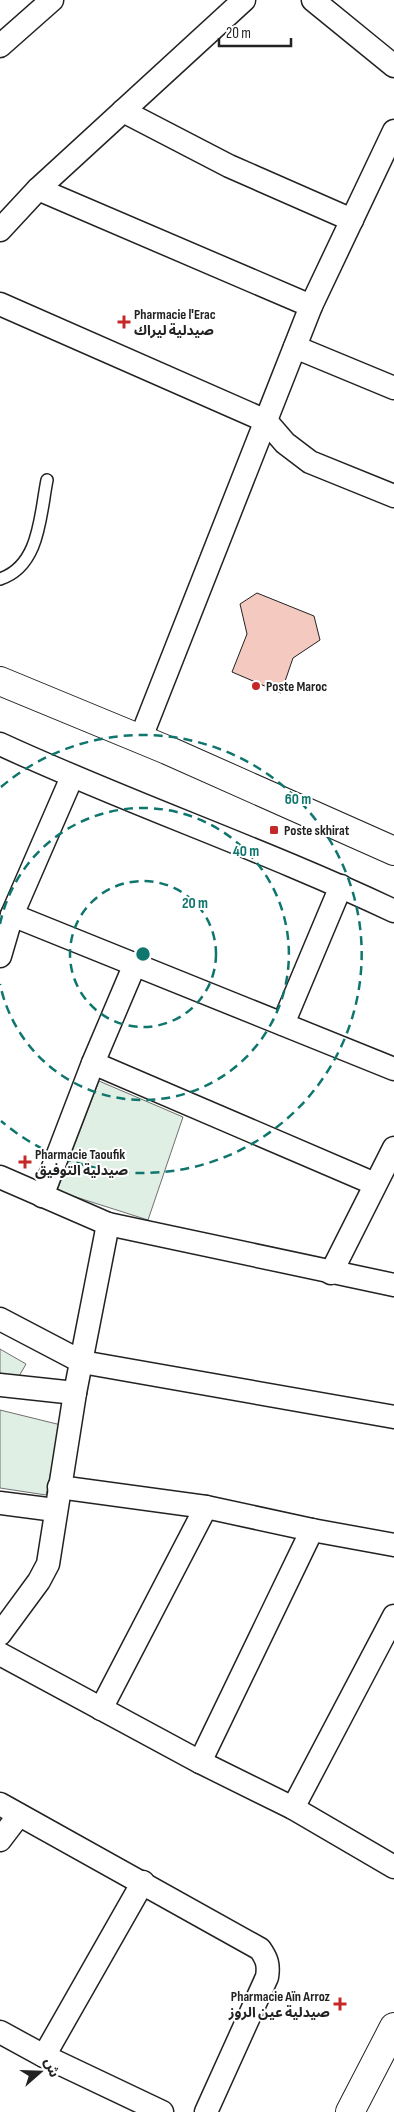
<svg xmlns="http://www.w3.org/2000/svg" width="394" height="2112" viewBox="0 0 394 2112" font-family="'Sofia Sans Condensed','Noto Sans Arabic',sans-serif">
<rect width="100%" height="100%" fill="#fff"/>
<g fill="#e0efe3" stroke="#6f6f6f">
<polygon points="99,1081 183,1117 148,1220 57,1191"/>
<polygon points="0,1349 26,1364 18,1378 0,1378"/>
<polygon points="0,1410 61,1425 46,1495 0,1488"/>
</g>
<polygon fill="#f3c9c0" stroke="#222" points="257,593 314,616 320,640 293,658 281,693 232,672 247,634 240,604"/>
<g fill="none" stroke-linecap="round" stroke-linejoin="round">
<g stroke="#222" stroke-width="14">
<path id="lane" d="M 0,579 C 40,566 40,515 47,480"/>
</g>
<g stroke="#222" stroke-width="25">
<g id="street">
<polyline points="313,0 394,66"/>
<polyline points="0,46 52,0"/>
<polyline points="123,111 229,166 352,220"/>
<polyline points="38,189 311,306"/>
<polyline points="0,230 38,189 244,0"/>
<polyline points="0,304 266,421 285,443 310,462 394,496"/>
<polyline points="295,347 394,388"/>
<polyline points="140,740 311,306 394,131"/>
<path d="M 0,744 C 130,804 265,850 394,911"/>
<polyline points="12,915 394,1069"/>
<polyline points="0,956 12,915 72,777"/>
<polyline points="283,1024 341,886"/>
<polyline points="93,1063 375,1184"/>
<polyline points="0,1177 108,1224 394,1285"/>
<polyline points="42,1196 93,1063 135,964"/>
<polyline points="331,1273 394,1148"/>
<polyline points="0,1319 82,1362 394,1417"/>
<polyline points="0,1385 75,1393"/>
<polyline points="59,1487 206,1507 312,1530 394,1545"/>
<polyline points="0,1503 55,1510"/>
<polyline points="0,1634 39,1581 48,1564 75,1393 108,1224"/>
<polyline points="0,1654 200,1762 293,1808 394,1867"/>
<polyline points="101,1709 206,1507"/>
<polyline points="200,1762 312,1530"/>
<path d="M 0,1804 L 260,1949 C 267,1959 269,1965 267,1977 L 206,2112"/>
<polyline points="293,1808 394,1616"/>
<polyline points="0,1840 19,1815"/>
<polyline points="0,2032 44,2056 162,2112"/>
<polyline points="44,2056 143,1882"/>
</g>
</g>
<g stroke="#222" stroke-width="30">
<polyline id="secondary" points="350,2112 394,2027"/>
</g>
<g stroke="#222" stroke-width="30">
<polyline id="primary" points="0,681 167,750 394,851"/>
</g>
<use href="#lane" stroke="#fff" stroke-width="11"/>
<use href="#street" stroke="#fff" stroke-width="22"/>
<use href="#secondary" stroke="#fff" stroke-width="28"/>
<use href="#primary" stroke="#fff" stroke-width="28"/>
</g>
<g fill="none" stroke="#0f766e" stroke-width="2.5" stroke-dasharray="9 6">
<circle cx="143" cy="954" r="73"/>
<path d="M0 924A146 146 0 1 1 0 984"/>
<path d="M1 787A219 219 0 1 1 1 1121"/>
</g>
<g fill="#c62828" stroke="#fff" stroke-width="2">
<path d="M121.5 314.5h5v5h5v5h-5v5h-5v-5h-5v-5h5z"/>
<circle cx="256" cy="686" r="5"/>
<rect x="269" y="825" width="10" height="10" rx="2.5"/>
<path d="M22.5 1154.5h5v5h5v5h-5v5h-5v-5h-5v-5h5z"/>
<path d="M337.5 1996.5h5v5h5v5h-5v5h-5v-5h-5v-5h5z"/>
</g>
<g text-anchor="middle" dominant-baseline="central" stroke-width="4" stroke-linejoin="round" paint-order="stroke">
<g font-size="14" font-weight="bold" fill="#222" stroke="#fff" text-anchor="start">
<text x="134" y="314">Pharmacie l'Erac<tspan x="134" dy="16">صيدلية ليراك</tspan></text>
<text x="266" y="686">Poste Maroc</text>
<text x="284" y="830">Poste skhirat</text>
<text x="35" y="1154">Pharmacie Taoufik<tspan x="35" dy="16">صيدلية التوفيق</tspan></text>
<text x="330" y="1996" text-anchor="end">Pharmacie Aïn Arroz<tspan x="330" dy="16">صيدلية عين الروز</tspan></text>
</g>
</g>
<circle cx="143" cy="954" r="8" fill="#0f766e" stroke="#fff" stroke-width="2.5"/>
<g font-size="15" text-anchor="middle" font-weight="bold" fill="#0f766e" stroke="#fff" stroke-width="4" stroke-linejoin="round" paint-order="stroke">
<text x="298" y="804">60 m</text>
<text x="246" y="856">40 m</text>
<text x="195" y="908">20 m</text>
</g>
<g transform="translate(40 2072) rotate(70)" stroke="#ffffff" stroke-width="4" paint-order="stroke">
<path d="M0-4L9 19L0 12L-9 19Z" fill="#222222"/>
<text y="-8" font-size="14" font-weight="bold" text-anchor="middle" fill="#222222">ش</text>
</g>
<path d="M219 38v8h72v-8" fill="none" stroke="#222222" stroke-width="2.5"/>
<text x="226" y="38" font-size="15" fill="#222222" stroke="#ffffff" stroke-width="4" paint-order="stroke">20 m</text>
</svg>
